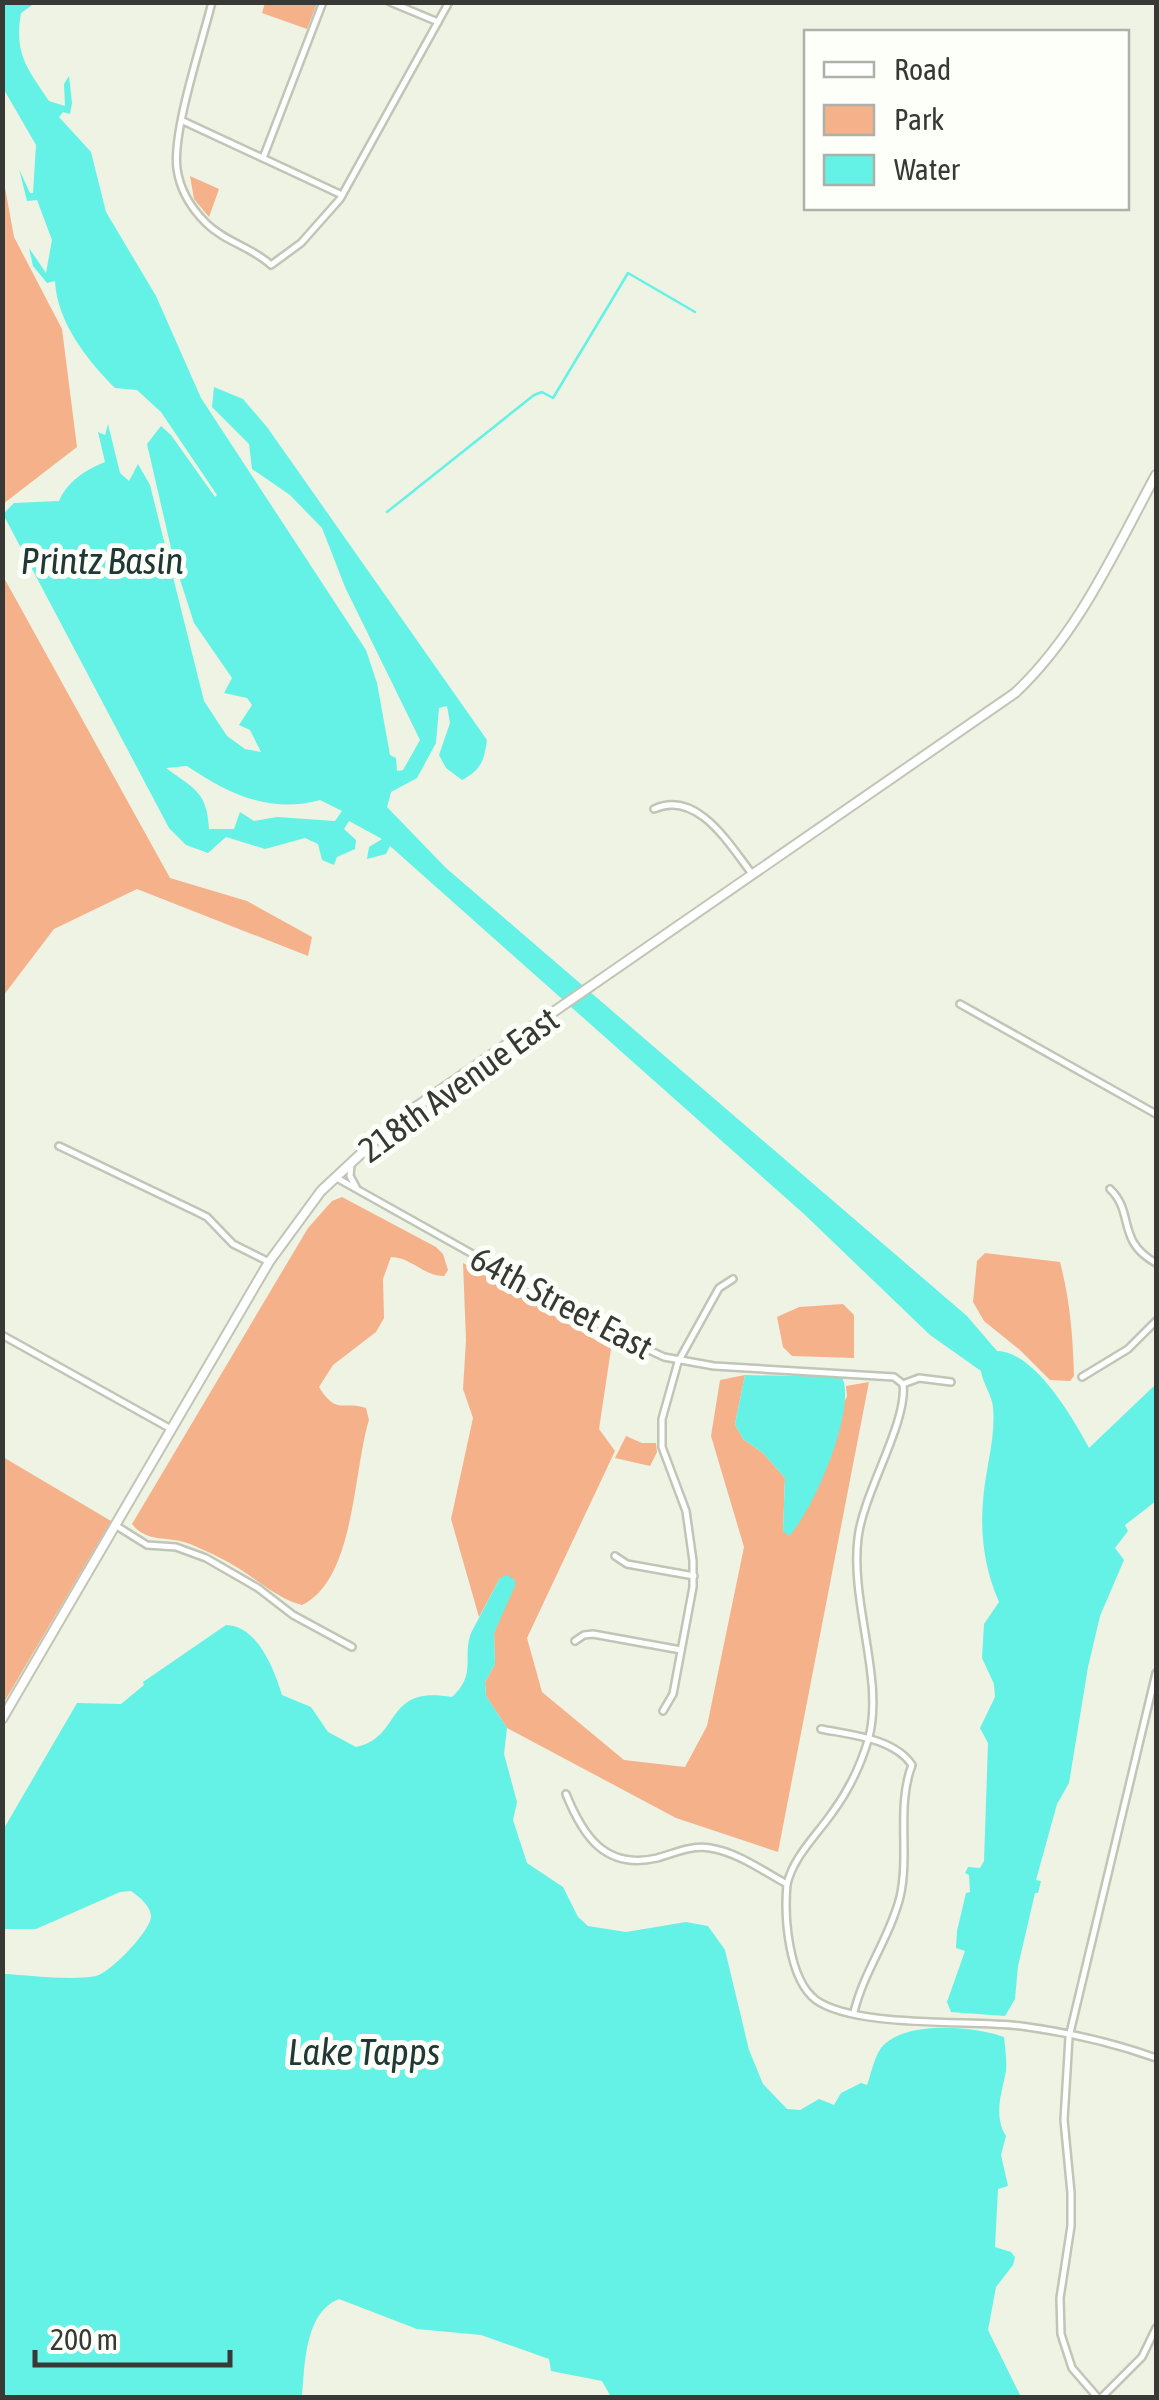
<svg xmlns="http://www.w3.org/2000/svg" width="1159" height="2400" viewBox="0 0 1159 2400" font-family="'Asap Condensed',sans-serif">
<rect width="100%" height="100%" fill="#eff3e4"/>
<g fill="#f5b18a">
<polygon points="265,3 265,2 317,3 307,29 262,13"/>
<polygon points="2,171 14,237 62,329 77,447 3,504"/>
<polygon points="190,176 219,189 209,217 194,199"/>
<polygon points="3,576 170,878 247,901 312,937 308,956 137,889 54,929 3,996"/>
<path d="M 342,1197 L 436,1247 L 443,1254 L 448,1270 L 444,1276 C 425,1277 411,1257 391,1257 L 383,1279 L 384,1318 L 376,1332 L 333,1365 L 319,1387 C 337,1416 343,1400 366,1408 L 369,1420 C 353,1471 355,1580 302,1605 C 276,1598 256,1578 233,1565 C 220,1557 204,1550 190,1544 C 168,1535 148,1544 132,1524 L 308,1228 L 332,1201 Z"/>
<path d="M 985,1253 L 1060,1262 C 1070,1300 1073,1337 1074,1376 L 1070,1381 L 1050,1380 L 1020,1350 L 984,1321 L 973,1302 L 977,1261 Z"/>
<polygon points="463,1263 611,1349 599,1429 615,1451 527,1638 542,1692 624,1760 685,1767 707,1726 744,1547 711,1436 720,1380 745,1375 735,1424 743,1439 763,1453 785,1478 783,1531 847,1396 846,1386 869,1382 778,1852 676,1818 507,1728 486,1696 485,1682 495,1664 494,1633 515,1580 500,1578 479,1617 451,1519 473,1418 463,1389 466,1340"/>
<polygon points="843,1304 854,1315 854,1358 792,1356 783,1347 777,1317 799,1307"/>
<polygon points="626,1436 642,1443 656,1443 657,1452 650,1466 615,1458"/>
<polygon points="3,1457 111,1521 3,1704"/>
</g>
<g fill="#63f2e5" fill-rule="evenodd">
<path d="M 3,3 L 35,3 L 21,13 C 14,54 27,68 49,101 L 65,106 L 64,84 L 69,76 L 72,103 L 70,114 L 63,112 L 59,117 L 91,152 L 106,212 L 156,296 L 201,398 L 366,650 L 377,683 L 390,755 L 396,758 L 397,771 L 403,770 L 420,740 L 345,587 L 322,528 L 290,495 L 252,469 L 249,444 L 212,407 L 214,387 L 243,399 L 267,427 L 487,740 C 484,761 481,770 462,780 L 446,768 L 439,755 L 450,723 L 447,706 L 439,708 L 436,743 L 417,778 L 391,792 L 387,807 L 446,868 L 967,1316 L 997,1351 C 1034,1351 1073,1418 1089,1448 L 1156,1384 L 1156,1501 L 1125,1525 L 1128,1531 L 1115,1548 L 1124,1560 L 1100,1616 L 1088,1667 L 1069,1783 L 1057,1804 L 1036,1880 L 1041,1881 L 1038,1893 L 1035,1893 L 1018,1966 L 1015,1999 L 1005,2016 L 951,2012 L 947,2002 L 965,1951 L 956,1948 L 957,1931 L 966,1893 L 970,1892 L 969,1875 L 965,1873 L 968,1867 L 980,1868 L 984,1861 L 988,1743 L 980,1728 L 995,1697 L 994,1684 L 982,1658 L 984,1624 L 999,1602 C 985,1570 980,1536 983,1501 C 985,1470 996,1439 993,1407 C 992,1395 983,1384 981,1371 L 930,1335 L 804,1214 L 390,846 L 386,854 L 367,859 L 369,847 L 382,839 L 349,821 L 344,829 L 356,840 L 355,849 L 337,857 L 334,865 L 322,860 L 318,844 L 305,838 L 265,849 L 226,837 L 208,853 L 186,845 L 169,828 L 3,514 L 14,503 L 59,501 C 67,482 85,470 105,462 L 98,432 L 105,435 L 108,424 L 120,473 L 129,481 L 138,464 L 150,485 L 204,701 L 227,736 L 245,749 L 261,752 L 250,730 L 239,725 L 252,705 L 247,698 L 224,693 L 232,678 L 194,623 L 174,561 L 147,444 L 161,426 L 171,435 L 215,497 L 217,495 L 161,412 L 137,390 L 115,388 C 87,360 57,322 55,281 L 47,283 L 33,266 L 29,248 L 46,273 L 52,240 L 37,200 L 27,201 L 19,169 L 30,193 L 33,193 L 36,145 L 3,88 ZM 187,766 C 228,794 271,814 320,800 L 342,811 L 335,821 L 277,817 L 254,821 L 240,812 L 234,829 L 209,829 C 207,791 194,789 166,768 Z"/>
<path d="M 745,1375 L 842,1377 C 857,1410 813,1511 789,1536 L 783,1531 L 785,1478 L 763,1453 L 743,1439 L 735,1424 Z"/>
<path d="M 507,1575 L 515,1580 L 515,1586 L 494,1633 L 495,1664 L 485,1682 L 486,1696 L 507,1728 L 504,1754 L 517,1802 L 513,1820 L 527,1863 L 563,1887 L 578,1917 L 588,1926 L 626,1932 L 686,1922 L 708,1926 L 725,1950 L 749,2050 L 763,2084 L 787,2109 L 800,2110 L 819,2099 L 834,2105 L 841,2093 L 861,2083 L 867,2085 C 871,2074 874,2058 881,2048 C 903,2020 974,2026 1004,2037 C 1005,2046 1007,2062 1006,2071 C 1002,2092 993,2115 1006,2136 L 1001,2155 L 1008,2186 L 998,2189 L 995,2247 L 1011,2252 L 1015,2257 L 1013,2265 L 996,2287 L 988,2330 L 1021,2397 L 611,2397 L 602,2381 L 551,2371 L 549,2359 L 481,2335 L 417,2329 L 339,2299 C 304,2313 305,2366 302,2397 L 3,2397 L 3,1974 C 30,1975 69,1981 96,1976 C 110,1973 153,1929 151,1915 C 149,1904 139,1897 131,1891 L 120,1892 L 36,1929 L 3,1929 L 3,1830 L 77,1703 L 121,1704 L 144,1685 L 143,1682 L 226,1625 C 258,1626 274,1669 282,1695 L 311,1707 L 328,1732 L 356,1747 C 403,1737 383,1685 452,1697 C 477,1674 462,1658 471,1633 L 500,1578 Z"/>
</g>
<g fill="none" stroke-linecap="round" stroke-linejoin="round">
<polyline stroke="#63f2e5" stroke-width="2.5" points="387,512 534,395 542,392 553,398 628,273 695,312"/>
<g stroke="#c1c5b6" stroke-width="10">
<g id="minor">
<path d="M 212,2 C 202,43 172,131 177,169 C 180,190 192,209 206,223 C 225,242 252,247 271,265 L 301,243 L 340,199 L 449,2"/>
<polyline points="390,2 438,22"/>
<polyline points="183,121 342,195"/>
<polyline points="263,158 323,2"/>
<path d="M 654,809 C 698,789 730,846 753,875"/>
<polyline points="960,1004 1156,1114"/>
<polyline points="59,1146 195,1211 207,1217 233,1244 269,1262"/>
<polyline points="351,1165 350,1176 356,1187"/>
<polyline points="335,1177 619,1336 664,1357 714,1366 894,1377 903,1384 919,1378 951,1382"/>
<path d="M 1110,1189 C 1135,1213 1116,1241 1156,1263"/>
<polyline points="2,1335 171,1429"/>
<polyline points="1082,1377 1128,1349 1156,1321"/>
<polyline points="115,1525 147,1545 176,1547 206,1558 258,1588 293,1615 352,1647"/>
<polyline points="615,1556 627,1564 694,1576"/>
<polyline points="575,1641 584,1635 593,1634 681,1650"/>
<polyline points="663,1711 673,1694 693,1587 693,1561 686,1511 662,1447 662,1419 678,1362 719,1288 733,1279"/>
<path d="M 821,1729 C 851,1735 894,1738 912,1765 C 896,1807 910,1853 900,1897 C 890,1937 864,1971 854,2012"/>
<path d="M 566,1794 C 583,1836 605,1870 657,1858 C 675,1853 691,1845 710,1848 C 737,1852 763,1871 787,1884 C 784,1916 788,1979 816,2000 C 855,2028 971,2020 1021,2026 C 1066,2032 1114,2043 1156,2058"/>
<path d="M 787,1884 C 794,1856 816,1836 832,1813 C 849,1790 861,1765 869,1737 C 884,1679 850,1602 858,1538 C 863,1493 908,1422 903,1384"/>
<polyline points="1098,2398 1072,2368 1061,2334 1060,2298 1071,2226 1071,2193 1064,2120 1069,2037 1156,1673"/>
<polyline points="1101,2398 1142,2357 1156,2328"/>
</g>
</g>
<g stroke="#c1c5b6" stroke-width="12">
<path id="tertiary" d="M 2,1719 L 269,1262 L 321,1191 L 397,1120 L 1015,693 C 1079,633 1115,550 1156,475"/>
</g>
<use href="#minor" stroke="#fff" stroke-width="5"/>
<use href="#tertiary" stroke="#fff" stroke-width="8"/>
</g>
<g text-anchor="middle" dominant-baseline="central" stroke-width="10" stroke-linejoin="round" paint-order="stroke">
<g font-size="35" fill="#383934" stroke="#fdfff9">
<text transform="translate(458 1084) rotate(-36)">218th Avenue East</text>
<text transform="translate(562 1302) rotate(28)">64th Street East</text>
</g>
<g font-size="38" font-style="italic" fill="#213936" stroke="#fdfff9">
<text x="102" y="560">Printz Basin</text>
<text x="364" y="2051">Lake Tapps</text>
</g>
</g>
<rect width="1159" height="2400" fill="none" stroke="#383934" stroke-width="10"/>
<rect x="804" y="30" width="325" height="180" fill="#fdfff9" stroke="#aeb0aa" stroke-width="2.5"/>
<rect x="824" y="62" width="50" height="15" fill="#ffffff" stroke="#aeb0aa" stroke-width="2.5"/>
<text x="894" y="80" font-size="30" fill="#383934">Road</text>
<rect x="824" y="105" width="50" height="30" fill="#f5b18a" stroke="#aeb0aa" stroke-width="2.5"/>
<text x="894" y="130" font-size="30" fill="#383934">Park</text>
<rect x="824" y="155" width="50" height="30" fill="#63f2e5" stroke="#aeb0aa" stroke-width="2.5"/>
<text x="894" y="180" font-size="30" fill="#383934">Water</text>
<path d="M35 2350v15h195v-15" fill="none" stroke="#383934" stroke-width="5"/>
<text x="50" y="2350" font-size="30" fill="#383934" stroke="#fdfff9" stroke-width="8" paint-order="stroke">200 m</text>
</svg>
